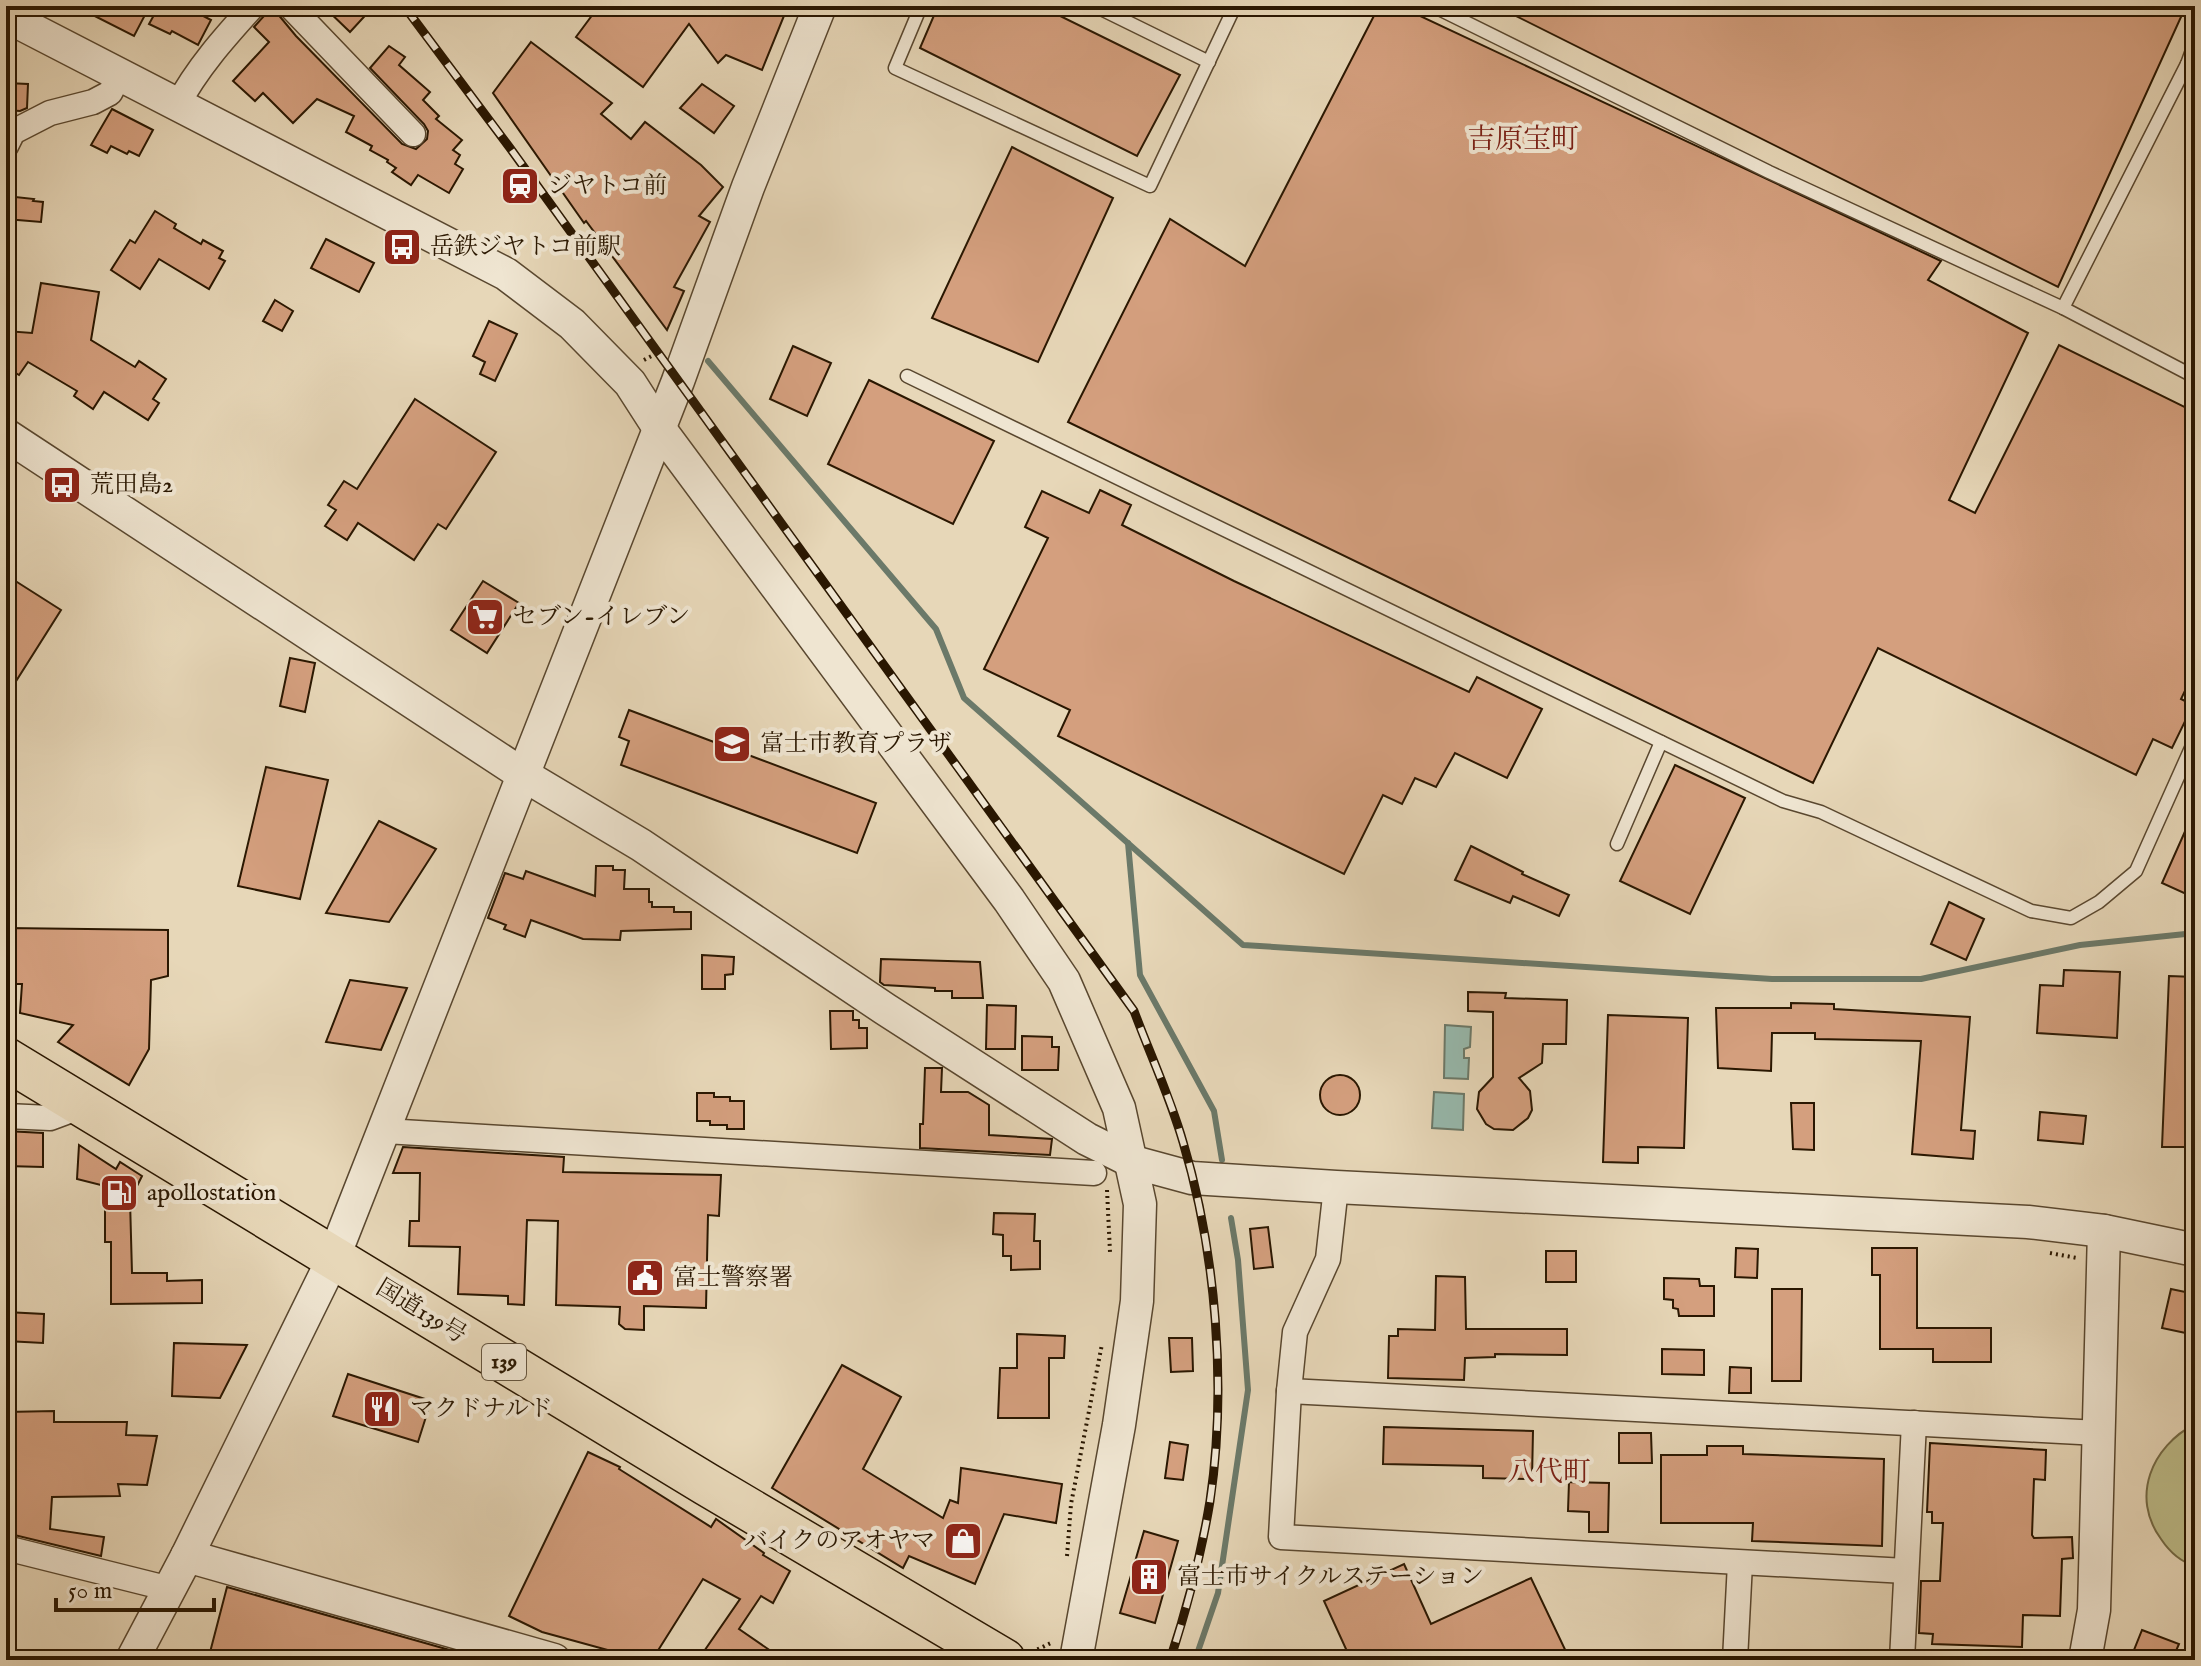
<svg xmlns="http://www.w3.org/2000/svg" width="2201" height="1666" viewBox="0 0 2201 1666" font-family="'IM FELL English','Noto Serif JP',serif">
<rect width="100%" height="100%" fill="#e7d7b8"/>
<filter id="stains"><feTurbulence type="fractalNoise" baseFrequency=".0025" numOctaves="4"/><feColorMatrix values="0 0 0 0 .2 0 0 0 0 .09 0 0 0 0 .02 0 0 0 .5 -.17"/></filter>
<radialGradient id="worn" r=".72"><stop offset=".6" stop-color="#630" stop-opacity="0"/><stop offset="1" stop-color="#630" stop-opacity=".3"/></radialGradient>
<path fill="#bdbc89" stroke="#746a45" stroke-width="2" d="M 2195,1424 L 2195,1566 C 2181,1562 2169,1551 2161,1539 C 2130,1497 2152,1446 2195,1424 Z"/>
<g fill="#97baae" stroke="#6b7969" stroke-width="2">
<polygon points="1445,1025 1471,1027 1470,1047 1464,1049 1464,1058 1469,1058 1468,1079 1444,1078"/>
<polygon points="1434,1092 1464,1094 1463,1130 1432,1128"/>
</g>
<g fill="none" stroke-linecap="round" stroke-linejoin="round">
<g stroke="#6b7969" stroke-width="6">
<polyline points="708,361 936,629 964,698 1243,945 1772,979 1921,979 2080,945 2195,933"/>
<polyline points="1128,843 1140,975 1214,1111 1222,1160"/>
<polyline points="1195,1660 1218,1593 1248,1390 1238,1260 1231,1218"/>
</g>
</g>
<g fill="#d49f7e" stroke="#2a1701" stroke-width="2">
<polygon points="75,6 129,6 145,15 134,36"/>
<polygon points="159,6 175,6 191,14 192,10 211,20 198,45 172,31 170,34 149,24"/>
<polygon points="323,6 374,6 350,32"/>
<polygon points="599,6 788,6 762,70 726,55 718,63 689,24 643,87 576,37"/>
<polygon points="938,6 1040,6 1180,75 1137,156 920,48"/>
<polygon points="1379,6 1399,6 1941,261 1928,280 2028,333 1949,500 1975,513 2059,345 2195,412 2195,670 2181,699 2193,705 2172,748 2153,739 2136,775 1878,648 1813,783 1068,422 1170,219 1245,266"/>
<polygon points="1496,6 2186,6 2058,287"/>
<polygon points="272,7 296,36 402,144 416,149 427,139 428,131 424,124 370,68 389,46 405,57 399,65 430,92 423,100 439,116 436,119 462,140 453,150 460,155 455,164 463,169 449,193 418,175 411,185 392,172 396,168 387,162 388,160 370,150 372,146 346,132 354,116 317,99 293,123 263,93 255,101 233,81 269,42 254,27"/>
<polygon points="531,42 612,103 601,114 631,139 645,122 701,165 723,187 699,216 710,222 674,287 684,291 667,330 586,221 584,223 493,93"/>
<polygon points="6,83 28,84 27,108 20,111 6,110"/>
<polygon points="702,84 734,106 714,133 680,108"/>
<polygon points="112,109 153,130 139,156 129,151 127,154 111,146 107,153 91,145"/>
<polygon points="1012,147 1113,198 1038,362 932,318"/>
<polygon points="6,196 34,199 33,201 43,202 41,222 6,219"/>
<polygon points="155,211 176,224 174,228 201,244 203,240 223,251 219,258 225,261 209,289 159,259 140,289 111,270 130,240 135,243"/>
<polygon points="326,239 374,263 359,292 311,268"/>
<polygon points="41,283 99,292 91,340 135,367 139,361 166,379 153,399 159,403 148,420 104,392 93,409 74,396 77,391 28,362 19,375 6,367 6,331 32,333"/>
<polygon points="275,300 293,311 282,331 263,321"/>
<polygon points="489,321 517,334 495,381 480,374 485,362 473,356"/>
<polygon points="793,346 831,363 807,416 770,399"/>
<polygon points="869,380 994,441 953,524 828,464"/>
<polygon points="415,399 496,452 446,529 438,524 414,560 358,523 347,540 325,526 336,510 328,505 344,481 357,489"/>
<polygon points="1100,490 1131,505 1122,525 1234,581 1469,692 1477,677 1542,709 1507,778 1455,753 1436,787 1415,778 1402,804 1383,795 1344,874 1058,736 1070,710 984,669 1048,538 1025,527 1042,491 1089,513"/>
<polygon points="6,575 61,610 6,697"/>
<polygon points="483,581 519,603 487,653 451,630"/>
<polygon points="290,658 315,663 305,712 280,706"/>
<polygon points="629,710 876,803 857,853 621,765 629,741 619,737"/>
<polygon points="1675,765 1745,798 1690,914 1620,881"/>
<polygon points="266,767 328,780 300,899 238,886"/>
<polygon points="2195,809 2195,898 2162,883"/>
<polygon points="379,821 436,849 389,922 326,913"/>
<polygon points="1471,846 1523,872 1522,874 1569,895 1559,916 1513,896 1510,903 1455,880"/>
<polygon points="596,866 613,866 613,870 625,870 624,889 649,889 649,902 652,902 652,907 674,907 674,912 691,912 691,929 621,931 620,940 583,939 531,920 525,937 504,929 506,925 488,918 505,873 523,879 526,871 595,896"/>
<polygon points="1949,902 1984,919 1966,960 1931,944"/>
<polygon points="6,928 168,930 168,976 151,980 149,1049 129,1085 58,1042 73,1025 20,1013 22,984 6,984"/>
<polygon points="702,955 734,957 733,974 725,975 725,989 702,989"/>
<polygon points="881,959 980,962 983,998 952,998 952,991 935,991 935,988 884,985 880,982"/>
<polygon points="2064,970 2120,972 2117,1038 2037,1033 2040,985 2063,986"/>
<polygon points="2169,976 2195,977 2195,1147 2162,1147"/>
<polygon points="350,980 407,988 381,1050 326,1042"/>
<polygon points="1468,992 1506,993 1505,998 1567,1000 1566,1044 1543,1044 1542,1063 1519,1078 1530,1091 1532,1110 1528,1118 1513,1130 1494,1129 1486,1124 1477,1109 1479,1092 1493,1077 1493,1012 1468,1011"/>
<polygon points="1791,1003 1834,1004 1834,1009 1970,1017 1961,1130 1975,1131 1973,1159 1912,1154 1921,1041 1815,1039 1815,1033 1772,1033 1771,1071 1718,1068 1716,1008 1791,1008"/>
<polygon points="987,1005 1016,1006 1015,1049 986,1049"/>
<polygon points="830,1011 853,1011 853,1020 859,1020 859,1028 867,1028 867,1048 831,1049"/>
<polygon points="1608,1015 1688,1018 1684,1148 1638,1147 1638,1163 1603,1162"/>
<polygon points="1022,1036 1052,1037 1052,1047 1059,1047 1058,1070 1022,1070"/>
<polygon points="925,1068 942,1068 941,1092 968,1092 989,1105 989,1135 1052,1139 1050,1155 920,1148 920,1124 923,1124"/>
<circle cx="1340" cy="1095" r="20"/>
<polygon points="697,1093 714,1093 714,1097 730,1097 730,1101 744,1101 744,1129 727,1129 727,1125 710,1125 710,1121 697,1121"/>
<polygon points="1791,1103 1814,1103 1814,1150 1793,1149"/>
<polygon points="2040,1112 2086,1116 2083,1144 2038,1140"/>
<polygon points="6,1131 43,1133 43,1167 6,1166"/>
<polygon points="79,1145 116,1169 120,1162 142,1176 130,1200 132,1273 167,1273 167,1281 202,1280 202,1303 111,1304 111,1242 105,1242 105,1186 77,1179"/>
<polygon points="403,1147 564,1157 563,1172 721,1175 719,1216 708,1215 706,1308 644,1306 644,1330 625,1329 619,1324 620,1307 556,1305 558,1221 527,1220 524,1305 508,1304 508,1296 458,1294 460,1247 409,1246 410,1221 419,1221 420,1173 393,1173"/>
<polygon points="994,1213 1035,1214 1034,1241 1040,1241 1040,1269 1011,1270 1011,1256 1003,1256 1003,1235 993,1234"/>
<polygon points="1268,1227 1273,1267 1254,1269 1250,1229"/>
<polygon points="1736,1248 1758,1249 1757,1278 1735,1277"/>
<polygon points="1872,1248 1917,1248 1917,1328 1991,1328 1991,1362 1933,1362 1933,1349 1880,1349 1880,1275 1872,1275"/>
<rect x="1546" y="1251" width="30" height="31"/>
<polygon points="1436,1276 1465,1277 1466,1329 1567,1329 1567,1355 1495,1354 1495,1357 1465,1358 1464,1380 1388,1378 1389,1336 1398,1336 1398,1329 1435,1330"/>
<polygon points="1664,1278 1699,1279 1700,1286 1714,1286 1714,1316 1679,1316 1678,1309 1673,1308 1673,1300 1664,1299"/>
<polygon points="1772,1289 1802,1289 1801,1381 1772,1381"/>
<polygon points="2171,1289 2195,1294 2195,1335 2162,1328"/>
<polygon points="6,1312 44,1314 43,1343 6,1341"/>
<polygon points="1017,1334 1065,1336 1064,1358 1049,1358 1049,1418 998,1418 1000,1368 1017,1368"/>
<polygon points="1169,1338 1192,1338 1193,1371 1171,1372"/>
<polygon points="174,1343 247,1345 220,1398 172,1396"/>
<polygon points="1662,1349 1704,1350 1704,1375 1662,1374"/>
<polygon points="842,1365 901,1397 863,1469 943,1518 950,1500 958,1503 961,1468 1062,1484 1056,1523 1004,1514 975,1584 909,1556 903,1568 772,1488"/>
<polygon points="1730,1367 1751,1368 1751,1393 1729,1393"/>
<polygon points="348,1374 431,1401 418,1442 333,1416"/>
<polygon points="54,1411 54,1422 127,1422 126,1435 157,1436 147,1485 118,1484 120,1496 52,1497 50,1529 104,1537 101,1556 6,1533 6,1412"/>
<polygon points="1384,1427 1533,1431 1532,1479 1483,1478 1483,1466 1383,1464"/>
<polygon points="1619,1433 1651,1433 1652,1463 1619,1463"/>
<polygon points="1170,1442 1188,1445 1183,1480 1165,1478"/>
<polygon points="1930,1443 2046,1450 2045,1480 2034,1479 2032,1535 2034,1538 2072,1537 2073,1558 2062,1559 2060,1616 2023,1615 2022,1647 1932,1644 1933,1634 1919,1633 1921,1581 1940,1581 1943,1523 1932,1523 1932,1512 1927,1512"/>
<polygon points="1707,1446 1743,1446 1743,1454 1884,1459 1882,1546 1752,1541 1753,1523 1661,1523 1661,1455 1707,1455"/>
<polygon points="588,1452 620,1467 619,1469 711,1527 716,1519 764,1553 763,1555 790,1571 773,1603 761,1596 739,1629 784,1660 698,1660 740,1599 703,1579 652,1660 644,1660 542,1632 509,1616"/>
<polygon points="1569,1482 1609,1483 1608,1532 1589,1532 1589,1512 1568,1511"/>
<polygon points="1144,1531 1178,1541 1155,1623 1120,1613"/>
<polygon points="1404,1564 1431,1624 1531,1578 1570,1660 1351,1660 1324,1601"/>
<polygon points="227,1587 478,1658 478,1660 208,1660"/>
<polygon points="2142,1630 2179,1644 2172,1660 2130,1660"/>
</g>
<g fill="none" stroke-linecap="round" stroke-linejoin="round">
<g stroke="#59472f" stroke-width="15">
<g id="service">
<polyline points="921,6 895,68 1150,186 1235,6"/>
<polyline points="1095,6 1209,62"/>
<polyline points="1433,6 1769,172 2063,308 2195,377"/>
<polyline points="2195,42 2187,64 2195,80"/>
<polyline points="2063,308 2187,64"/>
<polyline points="907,376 1783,801 1821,812 2031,911 2071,918 2099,902 2136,871 2195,739"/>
<polyline points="1617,844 1661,742"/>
</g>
</g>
<g stroke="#59472f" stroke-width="27">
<g id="minor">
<polyline points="290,6 413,134"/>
<path d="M 177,106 C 197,68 225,37 253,6"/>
<polyline points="6,146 13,132 50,113 93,102 110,93 119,76"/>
<polyline points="6,1116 50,1118 85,1105"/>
<polyline points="385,1131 1094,1173"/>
<polyline points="1336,1187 1328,1259 1295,1332 1289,1391 1281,1537 1906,1571"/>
<polyline points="1289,1391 2099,1433"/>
<polyline points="6,1548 170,1589"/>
<polyline points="1735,1660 1740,1563"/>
<polyline points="1902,1660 1914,1423"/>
</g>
</g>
<g stroke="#59472f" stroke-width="35">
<g id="tertiary">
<polyline points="6,16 506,274 572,324 630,383 659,428 1009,900 1064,981 1119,1108 1140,1204 1137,1301 1119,1425 1076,1660"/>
<polyline points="6,435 522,774 641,845 885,1009 1087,1139 1133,1162 1192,1178 1336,1187 2028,1222 2104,1231 2195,1250"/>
<polyline points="187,1556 554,1660"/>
<polyline points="132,1660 187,1556 333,1259 678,381 748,187 820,6"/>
<polyline points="2085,1660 2094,1610 2104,1231"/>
</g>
</g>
<g stroke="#2a1701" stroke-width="45">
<polyline id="trunk" points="6,1059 706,1484 1004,1660"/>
</g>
<g stroke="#2a1701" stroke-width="4" stroke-dasharray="2 4" stroke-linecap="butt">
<polyline points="644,360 661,351"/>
<polyline points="1107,1190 1110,1252"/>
<polyline points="2050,1253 2077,1258"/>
<polyline points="1067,1556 1071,1504 1102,1344"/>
<polyline points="1032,1652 1053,1642"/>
</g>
<use href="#service" stroke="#efe5d1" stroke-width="12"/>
<use href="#minor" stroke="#efe5d1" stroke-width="24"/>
<use href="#tertiary" stroke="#efe5d1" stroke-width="32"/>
<use href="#trunk" stroke="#e7d7b8" stroke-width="42"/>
<g stroke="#2a1701" stroke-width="9">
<path id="rail" d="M 404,6 L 510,148 L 1134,1011 C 1150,1054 1170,1097 1183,1142 C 1216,1252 1227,1387 1210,1501 C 1201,1556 1187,1608 1170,1660"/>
</g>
<use href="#rail" stroke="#efe5d1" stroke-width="6" stroke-dasharray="18" stroke-linecap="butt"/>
</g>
<defs>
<g id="station-square" transform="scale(2)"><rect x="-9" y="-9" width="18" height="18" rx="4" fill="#8f2418" stroke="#efe5d1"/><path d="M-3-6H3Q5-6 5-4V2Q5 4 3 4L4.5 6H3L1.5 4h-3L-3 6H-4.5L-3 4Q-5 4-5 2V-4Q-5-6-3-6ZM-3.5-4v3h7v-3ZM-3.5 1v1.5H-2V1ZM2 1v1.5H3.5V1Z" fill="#fff"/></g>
<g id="bus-square" transform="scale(2)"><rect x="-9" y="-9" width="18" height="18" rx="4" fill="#8f2418" stroke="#efe5d1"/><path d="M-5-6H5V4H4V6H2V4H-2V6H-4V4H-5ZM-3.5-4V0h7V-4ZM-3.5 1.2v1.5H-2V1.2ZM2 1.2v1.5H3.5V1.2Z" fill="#fff"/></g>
<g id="supermarket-square" transform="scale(2)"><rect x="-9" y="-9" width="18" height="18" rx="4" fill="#8f2418" stroke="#efe5d1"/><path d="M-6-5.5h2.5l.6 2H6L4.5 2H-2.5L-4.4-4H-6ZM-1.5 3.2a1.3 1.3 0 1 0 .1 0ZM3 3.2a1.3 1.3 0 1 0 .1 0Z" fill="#fff"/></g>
<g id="school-square" transform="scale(2)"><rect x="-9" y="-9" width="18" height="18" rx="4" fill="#8f2418" stroke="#efe5d1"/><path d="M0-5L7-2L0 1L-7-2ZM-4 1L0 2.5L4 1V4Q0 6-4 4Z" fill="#fff"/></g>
<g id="fuel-square" transform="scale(2)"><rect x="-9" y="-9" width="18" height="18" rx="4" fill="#8f2418" stroke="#efe5d1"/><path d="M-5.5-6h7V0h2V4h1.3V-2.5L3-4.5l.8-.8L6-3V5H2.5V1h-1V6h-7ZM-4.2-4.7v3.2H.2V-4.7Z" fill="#fff"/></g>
<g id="civic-square" transform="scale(2)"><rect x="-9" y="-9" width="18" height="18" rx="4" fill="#8f2418" stroke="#efe5d1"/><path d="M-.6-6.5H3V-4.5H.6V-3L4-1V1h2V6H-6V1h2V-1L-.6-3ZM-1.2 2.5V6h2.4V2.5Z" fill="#fff"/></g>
<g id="restaurant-square" transform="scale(2)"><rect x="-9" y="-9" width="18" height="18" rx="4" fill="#8f2418" stroke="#efe5d1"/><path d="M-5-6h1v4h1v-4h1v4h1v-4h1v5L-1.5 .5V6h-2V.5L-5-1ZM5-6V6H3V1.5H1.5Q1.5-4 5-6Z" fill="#fff"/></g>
<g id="shop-square" transform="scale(2)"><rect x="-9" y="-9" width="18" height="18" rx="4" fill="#8f2418" stroke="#efe5d1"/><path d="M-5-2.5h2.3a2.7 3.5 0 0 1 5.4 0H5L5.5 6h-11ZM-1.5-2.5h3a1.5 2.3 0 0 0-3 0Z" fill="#fff"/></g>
<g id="building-square" transform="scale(2)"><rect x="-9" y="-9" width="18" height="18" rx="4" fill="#8f2418" stroke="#efe5d1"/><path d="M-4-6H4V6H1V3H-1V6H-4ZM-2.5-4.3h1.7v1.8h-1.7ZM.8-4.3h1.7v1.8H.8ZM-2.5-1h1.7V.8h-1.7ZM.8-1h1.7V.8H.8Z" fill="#fff"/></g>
</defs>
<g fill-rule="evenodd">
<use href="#station-square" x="520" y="186"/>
<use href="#bus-square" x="402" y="247"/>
<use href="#bus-square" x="62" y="485"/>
<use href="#supermarket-square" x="485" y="617"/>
<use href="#school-square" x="732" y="744"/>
<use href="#fuel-square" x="119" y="1193"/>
<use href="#civic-square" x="645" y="1278"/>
<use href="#restaurant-square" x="382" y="1409"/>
<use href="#shop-square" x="963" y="1541"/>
<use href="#building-square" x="1149" y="1577"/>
</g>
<g text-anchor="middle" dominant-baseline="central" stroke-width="8" stroke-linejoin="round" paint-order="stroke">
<rect fill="#efe5d1" stroke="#65553f" stroke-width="2" x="482" y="1344" width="44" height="36" rx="6"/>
<g font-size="22" font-weight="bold" fill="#2a1701">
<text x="504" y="1362">139</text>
</g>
<g font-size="24" fill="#2a1701" stroke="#efe5d1" text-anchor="start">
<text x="548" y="186">ジヤトコ前</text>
<text x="430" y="247">岳鉄ジヤトコ前駅</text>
<text x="90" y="485">荒田島2</text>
<text x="513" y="617">セブン-イレブン</text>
<text x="760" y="744">富士市教育プラザ</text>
<text x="147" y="1193">apollostation</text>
<text x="673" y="1278">富士警察署</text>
<text x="410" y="1409">マクドナルド</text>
<text x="935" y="1541" text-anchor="end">バイクのアオヤマ</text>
<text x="1177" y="1577">富士市サイクルステーション</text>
</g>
<g font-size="24" fill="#2a1701" stroke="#efe5d1">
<text transform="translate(421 1312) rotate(31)">国道139号</text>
</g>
<g font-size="28" fill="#7a1f14" stroke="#efe5d1">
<text x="1523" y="140">吉原宝町</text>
<text x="1549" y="1473">八代町</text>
</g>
</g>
<rect width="2201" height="1666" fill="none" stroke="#e7d7b8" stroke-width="32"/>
<rect x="8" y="8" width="2185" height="1650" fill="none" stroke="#2a1701" stroke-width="4"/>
<rect x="16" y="16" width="2169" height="1634" fill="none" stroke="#2a1701" stroke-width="2"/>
<path d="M56 1598v12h158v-12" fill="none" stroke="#2a1701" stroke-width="4"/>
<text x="68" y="1598" font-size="24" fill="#2a1701" stroke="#efe5d1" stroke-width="6" paint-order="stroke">50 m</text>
<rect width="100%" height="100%" filter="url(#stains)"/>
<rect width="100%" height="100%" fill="url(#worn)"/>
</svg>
